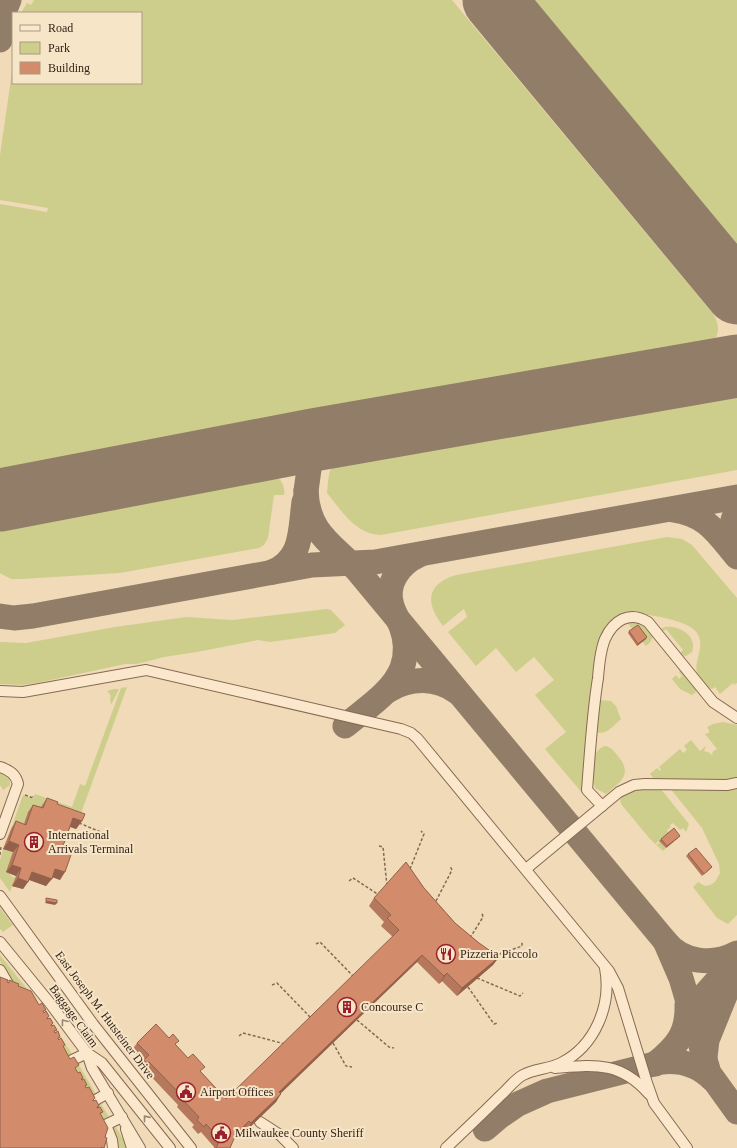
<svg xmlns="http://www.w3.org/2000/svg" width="737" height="1148" viewBox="0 0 737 1148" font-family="'Times New Roman',serif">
<rect width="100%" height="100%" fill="#f0dab8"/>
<g fill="#cece8c">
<path d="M 34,0 L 452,0 L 714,315 C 722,331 718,341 702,349 L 0,477 L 0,204 L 47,212 L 48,208 L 0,200 L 0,155 L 13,65 L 13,83 L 141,83 L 141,13 L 21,13 L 27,3 L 31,5 Z"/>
<polygon points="534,0 737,0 737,245"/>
<path d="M 737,386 L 737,470 L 381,535 C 355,534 342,511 327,493 C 329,480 327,465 340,459 Z"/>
<path d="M 264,472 C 276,473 286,482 284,495 L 274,495 L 268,538 L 264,545 L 259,548 L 120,573 L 21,579 L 11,579 L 0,573 L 0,520 Z"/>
<path d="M 667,537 L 682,539 L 692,545 L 737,598 L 737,683 L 734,685 L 733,683 L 720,694 L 715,687 L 712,689 C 708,688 706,686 702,682 C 687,665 708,650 697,633 C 690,622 661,617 649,615 C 644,615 640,611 634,611 C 626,612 619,618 612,622 L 591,700 L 583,794 L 545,749 L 566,732 L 535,695 L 554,680 L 534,657 L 516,672 L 496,648 L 476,666 L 448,632 L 467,617 L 464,609 C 456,615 450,620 443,626 C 425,603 426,584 456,575 Z"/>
<polygon points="327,609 331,610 345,625 335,633 270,642 258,640 197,652 164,657 137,664 125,664 37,683 22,685 0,684 0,642 26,643 115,627 186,617 232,620"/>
<path d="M 635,622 C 647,626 661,635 646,646 L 642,641 L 646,639 L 633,630 L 628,623 Z"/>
<path d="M 665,627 C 679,625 698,636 692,652 L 686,656 L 681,655 L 681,652 L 683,650 L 666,629 L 663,631 L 661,629 Z"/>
<polygon points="680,669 682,669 695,685 696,692 692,695 680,689 672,679 676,675 679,679 682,676 679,672"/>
<polygon points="127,687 80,816 38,816 21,832 11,829 23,795 33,799 35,794 72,807 80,784 85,786 121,688"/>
<polygon points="114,689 119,689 111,705 110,698 111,696 107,691"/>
<path d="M 599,700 L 611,701 L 616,706 L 621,719 C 614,725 606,736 596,732 Z"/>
<polygon points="723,722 737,725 737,778 731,780 654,779 650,774 657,768 660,771 661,770 659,767 680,749 683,753 687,750 684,746 691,740 700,751 706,746 704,751 710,753 711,755 713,754 712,752 717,749 705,734 709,733 709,730 707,727 713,724"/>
<path d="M 605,746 C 611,747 614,751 618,756 C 633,774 621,782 606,794 L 595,788 C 592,775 589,751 605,746 Z"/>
<path d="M 0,773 C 6,775 10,778 10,785 L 3,790 L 0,785 Z"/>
<path d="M 660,788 L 689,824 L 686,832 L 683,828 L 680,830 L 673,823 L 670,825 L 671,827 L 667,830 L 669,833 L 656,843 L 657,845 L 660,842 L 666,848 L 663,851 L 650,839 L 621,804 L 620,799 C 634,788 643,789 660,788 Z"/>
<polygon points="670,788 728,790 737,789 737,915 728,924 717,918 693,887 698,882 705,886 710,885 715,882 720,873 719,864 702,828"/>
<polygon points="3,849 13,852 10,875 15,878 10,892 0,878 0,860"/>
<polygon points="0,908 13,925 3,932 0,929"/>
<polygon points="0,955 43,1009 72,1054 72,1056 58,1063 0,961"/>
<polygon points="77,1062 96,1094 83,1103 72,1083"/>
<polygon points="100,1102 109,1117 93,1125 87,1110"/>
<polygon points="116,1127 128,1148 117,1148 113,1130 113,1128"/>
</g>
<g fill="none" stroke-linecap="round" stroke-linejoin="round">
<g stroke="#927e68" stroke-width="25">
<polyline points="0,40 4,12 9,0"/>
<path d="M 306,491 C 308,533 331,543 357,570 L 665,941 L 681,978 L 709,1073 L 737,1112"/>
<polyline points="306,509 306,491 313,440"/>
<path d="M 673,510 C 707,515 716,532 737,557"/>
<path d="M 737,556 C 729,541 729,525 737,511"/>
<path d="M 272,572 C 303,560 300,530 304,502"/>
<polyline points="0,616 14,618 33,616 312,565 375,562 737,497"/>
<path d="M 389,690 C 410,677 437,677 457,692"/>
<path d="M 345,726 C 365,709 393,692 402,668 C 407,654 406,639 401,626 C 398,619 394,613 392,606 C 385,584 399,564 419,555"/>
<path d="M 665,941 C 682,963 713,966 737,953"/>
<polyline points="690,1011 731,965"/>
<polyline points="705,1057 707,1040 737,966"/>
<path d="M 655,1064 C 676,1047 688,1034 687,1005"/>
<path d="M 485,1129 L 499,1117 L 518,1104 L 547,1091 L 662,1062 C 681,1060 698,1065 712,1079"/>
</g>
<g stroke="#927e68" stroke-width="63">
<polyline points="494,0 737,293"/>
<polyline points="0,500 313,440 737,366"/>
</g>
<g stroke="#876953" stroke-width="12">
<g id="minor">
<polyline points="0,691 23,692 146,670 401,729 411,733 417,738 609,971 618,988 647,1083 654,1103 687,1148"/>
<path d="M 0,767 C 9,770 16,774 18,784 L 0,834"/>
<path d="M 602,806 L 587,790 C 590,753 592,715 598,678 C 599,665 600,651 605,639 C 613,621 629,610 648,622 L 713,702 L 737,718"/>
<polyline points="526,869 619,792 634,785 645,784 727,785 737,783"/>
<polyline points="0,896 93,1024 191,1148"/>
<polyline points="0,942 49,1002 87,1053 92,1068 140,1148"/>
<polyline points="0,970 11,989"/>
<polyline points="87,1053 102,1063 170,1148"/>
<polyline points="64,1064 87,1053"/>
<path d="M 555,1068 C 594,1065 620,1061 649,1094"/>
<polyline points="85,1106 108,1093"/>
<polyline points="260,1122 280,1135 293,1148"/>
<polyline points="106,1125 112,1140 113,1148"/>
<polyline points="126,1129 132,1148"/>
<polyline points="95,1130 122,1117"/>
<path d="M 446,1148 C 465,1130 483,1113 501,1095 C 508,1089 515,1079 523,1075 C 534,1069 549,1069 561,1063 C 595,1046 612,1005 605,968"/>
</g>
</g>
<g stroke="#876953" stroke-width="1.5" stroke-dasharray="3 2" stroke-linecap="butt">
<polyline points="25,795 33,798 33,796"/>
<polyline points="79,823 108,835 111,833"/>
<polyline points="379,846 383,847 387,886"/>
<polyline points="0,855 1,846"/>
<polyline points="410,869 424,834 421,831"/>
<polyline points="349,881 353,878 379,895"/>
<polyline points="436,901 452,870 450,866"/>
<polyline points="470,938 483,917 482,913"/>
<polyline points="316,944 320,942 354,977"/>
<polyline points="494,956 522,946 522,941"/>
<polyline points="477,978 520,996 523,993"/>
<polyline points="272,985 277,983 311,1018"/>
<polyline points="468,987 494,1024 498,1023"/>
<polyline points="357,1020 389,1047 394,1048"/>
<polyline points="239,1036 243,1033 285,1044"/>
<polyline points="333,1043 346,1066 352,1067"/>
</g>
<use href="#minor" stroke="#fbe8cc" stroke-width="10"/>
</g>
<g fill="#b5785c">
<polygon points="629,631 646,639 637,646 628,633"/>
<polygon points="47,798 57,804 82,821 76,829 70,827 62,849 60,880 52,877 46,886 29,880 23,889 12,886 16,876 6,872 13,852 3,849 11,829 16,821 24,824 28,812 33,805 41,807"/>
<polygon points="678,838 666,848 659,841 661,839"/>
<polygon points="688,854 712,867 710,869 702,876 686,856"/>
<polygon points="424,888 455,923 479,943 499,957 493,965 457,996 442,981 439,984 417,962 280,1093 276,1102 249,1128 246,1131 243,1129 234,1138 230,1148 214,1148 214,1147 201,1132 198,1134 192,1127 194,1125 177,1107 178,1105 144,1069 142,1071 139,1067 143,1062 132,1050 137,1043 169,1038 226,1099 393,937 381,926 384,922 369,906 374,898"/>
</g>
<g fill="#93614b">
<polygon points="647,637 646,639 637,646 638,644"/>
<polygon points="73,818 82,821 76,829 68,826"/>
<polygon points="680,836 678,838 666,848 667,846"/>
<polygon points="9,841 19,845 13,852 3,849"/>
<polygon points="12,865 21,868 16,876 6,872"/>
<polygon points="55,869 65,872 60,880 50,876"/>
<polygon points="32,872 52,879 46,886 27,879"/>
<polygon points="18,878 28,882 23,889 12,886"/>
<polygon points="46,901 57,903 55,905 45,903"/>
<polygon points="422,955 417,962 274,1100 279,1092"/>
<polygon points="499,957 493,965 457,996 462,988"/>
<polygon points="447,973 442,981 439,984 444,976"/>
<polygon points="281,1094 276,1102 246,1131 251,1123"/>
<polygon points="249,1121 243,1129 230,1142 236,1134"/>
</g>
<g fill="#d28b6b" stroke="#93614b">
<polygon points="638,625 647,637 638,644 629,631"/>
<polygon points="47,798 58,802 57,804 85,814 82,821 73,818 62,849 72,852 65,872 55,869 52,879 32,872 28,882 18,878 21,868 12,865 19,845 9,841 16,821 26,825 33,805 43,808"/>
<polygon points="674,828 680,836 667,846 661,839"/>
<polygon points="696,848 712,867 704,874 688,854"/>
<polygon points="406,862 424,888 455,923 479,943 499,957 462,988 447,973 444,976 422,955 279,1092 281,1094 254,1120 251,1123 249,1121 236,1134 230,1148 216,1148 220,1139 206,1124 204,1127 197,1120 199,1117 182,1099 184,1098 149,1062 147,1063 144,1060 149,1055 137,1043 156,1024 169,1038 173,1034 179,1041 175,1044 188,1058 193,1054 205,1067 200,1071 226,1099 399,930 387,918 391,915 374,898"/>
<polygon points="46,898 57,900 57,903 46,901"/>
<polygon points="0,977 8,980 7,982 9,983 9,980 19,984 18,986 31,991 39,1005 42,1003 46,1010 43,1011 44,1013 46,1011 49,1016 47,1018 47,1019 50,1018 53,1023 51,1025 51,1026 54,1025 57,1030 54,1031 55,1033 58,1031 60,1037 58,1038 59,1040 61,1038 65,1045 63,1046 70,1059 74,1057 79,1065 75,1068 78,1073 80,1072 83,1078 81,1079 82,1080 84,1079 87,1085 85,1086 86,1088 89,1087 95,1098 93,1100 93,1101 96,1100 99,1106 97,1107 97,1108 100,1107 103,1112 100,1113 108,1128 105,1137 107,1138 104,1148 102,1147 101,1148 0,1148"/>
</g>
<defs><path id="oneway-chevron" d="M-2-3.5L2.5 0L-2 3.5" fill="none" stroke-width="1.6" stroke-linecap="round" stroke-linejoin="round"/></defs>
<g stroke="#988672">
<use href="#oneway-chevron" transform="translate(64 1022) rotate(-127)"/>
<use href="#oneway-chevron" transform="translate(146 1118) rotate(-129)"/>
</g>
<defs>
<g id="building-ring" transform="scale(1)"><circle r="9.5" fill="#f7e5c8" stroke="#9a1f2d" stroke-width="1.5"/><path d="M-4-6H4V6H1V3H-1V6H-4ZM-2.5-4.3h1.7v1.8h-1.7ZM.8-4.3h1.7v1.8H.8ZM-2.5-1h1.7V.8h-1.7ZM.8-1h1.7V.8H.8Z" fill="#9a1f2d"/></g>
<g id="restaurant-ring" transform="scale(1)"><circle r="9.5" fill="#f7e5c8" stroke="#9a1f2d" stroke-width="1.5"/><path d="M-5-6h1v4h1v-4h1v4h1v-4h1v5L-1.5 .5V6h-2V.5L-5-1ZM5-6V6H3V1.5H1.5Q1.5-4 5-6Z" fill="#9a1f2d"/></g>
<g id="civic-ring" transform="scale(1)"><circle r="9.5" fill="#f7e5c8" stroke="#9a1f2d" stroke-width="1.5"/><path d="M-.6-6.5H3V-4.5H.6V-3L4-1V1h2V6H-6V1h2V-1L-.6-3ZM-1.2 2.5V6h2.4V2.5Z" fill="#9a1f2d"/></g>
</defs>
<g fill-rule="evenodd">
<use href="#building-ring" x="34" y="842"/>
<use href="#restaurant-ring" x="446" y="954"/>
<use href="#building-ring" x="347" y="1007"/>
<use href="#civic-ring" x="186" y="1092"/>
<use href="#civic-ring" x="221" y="1133"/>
</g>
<g text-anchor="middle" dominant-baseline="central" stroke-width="4" stroke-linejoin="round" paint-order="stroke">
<g font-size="12" fill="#352319" stroke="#f7e5c8" text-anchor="start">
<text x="48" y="835">International<tspan x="48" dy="14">Arrivals Terminal</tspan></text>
<text x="460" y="954">Pizzeria Piccolo</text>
<text x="361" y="1007">Concourse C</text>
<text x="200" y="1092">Airport Offices</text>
<text x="235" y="1133">Milwaukee County Sheriff</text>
</g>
<g font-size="12" fill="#352319" stroke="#f7e5c8">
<text transform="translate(105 1015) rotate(53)">East Joseph M. Hutsteiner Drive</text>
<text transform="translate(74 1016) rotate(54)">Baggage Claim</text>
</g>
</g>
<rect x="12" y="12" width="130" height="72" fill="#f7e5c8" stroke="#a99782"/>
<rect x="20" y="25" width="20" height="6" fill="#fbe8cc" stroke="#a99782"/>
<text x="48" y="32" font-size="12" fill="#352319">Road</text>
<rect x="20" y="42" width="20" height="12" fill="#cece8c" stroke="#a99782"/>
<text x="48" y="52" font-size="12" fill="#352319">Park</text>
<rect x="20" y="62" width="20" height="12" fill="#d28b6b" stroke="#a99782"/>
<text x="48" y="72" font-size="12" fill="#352319">Building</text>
</svg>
